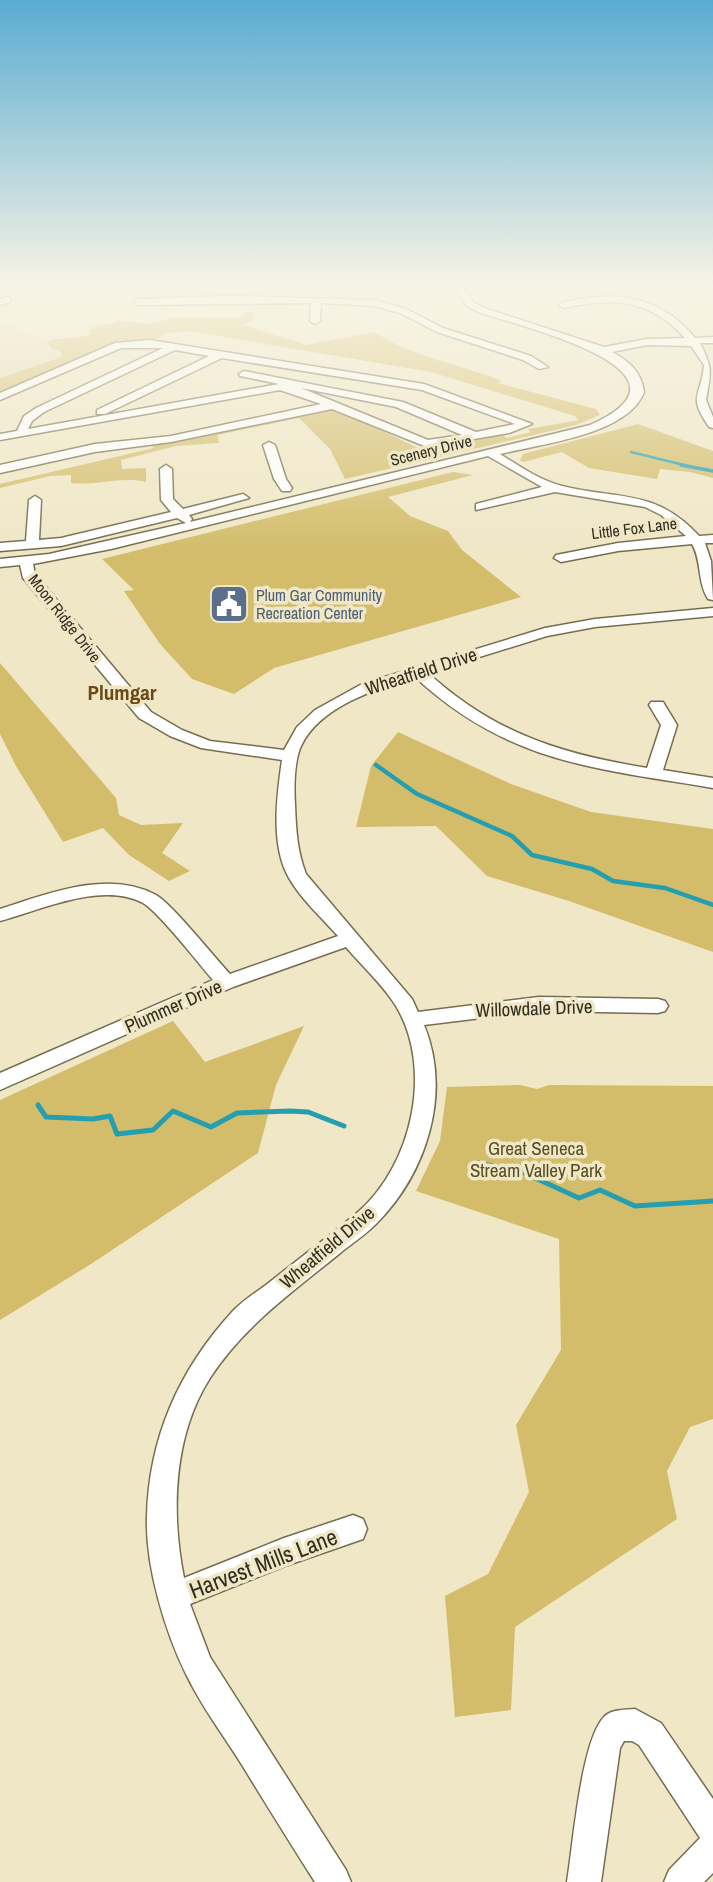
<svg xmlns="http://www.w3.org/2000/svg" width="713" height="1882" viewBox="0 0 713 1882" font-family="'Archivo Narrow',sans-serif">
<rect width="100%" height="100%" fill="#efe7c6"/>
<polygon fill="#e7ddb5" points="0,322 84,354 0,389"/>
<g fill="#d3bd6b">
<path d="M 244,312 L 254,312 L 254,320 L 242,325 L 307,345 L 374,332 C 412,357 460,364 502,381 L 498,383 L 596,409 L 600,415 L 576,425 L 345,479 L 330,449 L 299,418 L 218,435 L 219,443 L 176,446 L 121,460 L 122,469 L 146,468 L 146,482 C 122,476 96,486 71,483 L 71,475 L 50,476 L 0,488 L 0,484 L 154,448 L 151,445 L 332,407 L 431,454 L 463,447 L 457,442 L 502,435 L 507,438 L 531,432 L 528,429 L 579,420 L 575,416 L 431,372 L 189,331 L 166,333 C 154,345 133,339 117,342 C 107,344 100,349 91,354 L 0,394 L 0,378 L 62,357 L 61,352 L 51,348 L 48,343 L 52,340 L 91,335 L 89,330 C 98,323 109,327 118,320 L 148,324 L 176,317 L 243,317 Z"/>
<polygon points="638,424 713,451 713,478 690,472 660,469 657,479 589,468 562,452 523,462 520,460 523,454"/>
<polygon points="453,472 473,475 388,497 410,516 448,531 462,550 521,597 274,668 234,694 192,679 160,644 124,591 134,590 102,559"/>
<polygon points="0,663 116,798 119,815 141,825 183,823 162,853 190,871 169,881 129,855 103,828 63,842 16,766 0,734"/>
<polygon points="398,732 511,784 591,812 713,829 713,952 569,901 487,876 436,826 356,827 371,766"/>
<polygon points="173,1021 205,1062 304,1026 276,1085 258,1153 91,1264 0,1320 0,1100"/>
<polygon points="520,1085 537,1089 549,1085 713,1086 713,1419 690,1427 667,1471 677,1519 515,1627 511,1710 455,1717 445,1596 488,1574 529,1492 516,1425 561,1350 559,1239 416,1191 440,1141 447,1087"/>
</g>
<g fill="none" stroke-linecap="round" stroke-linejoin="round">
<polyline stroke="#259fb0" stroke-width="2.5" points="631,452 688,466"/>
<polyline stroke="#259fb0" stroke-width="3.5" points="681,465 713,471"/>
<polyline stroke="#259fb0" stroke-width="4.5" points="376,765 417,794 512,836 532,855 592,869 613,881 665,888 713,905"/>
<g stroke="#259fb0" stroke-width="5">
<polyline points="38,1105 46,1117 93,1119 110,1116 117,1134 153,1130 173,1111 211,1127 237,1113 290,1111 308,1112 344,1126"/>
<polyline points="478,1163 522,1172 579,1198 600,1190 635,1206 713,1201"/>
</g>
<g stroke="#756d50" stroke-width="3">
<g id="minor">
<path d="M 454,288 L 464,288 L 473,302 L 484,308 L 604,347 L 647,339 L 685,338 C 650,299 613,297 564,308 L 559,305 L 561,303 C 614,290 659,294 695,338 L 713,337 L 713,343 L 700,343 C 713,369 711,371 706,400 L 713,417 L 713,428 L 709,427 C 687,395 701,398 704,365 L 691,346 L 647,345 L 612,352 C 630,362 641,371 644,392 C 628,435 540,444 500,454 C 519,466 539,480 562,486 C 618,500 655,488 699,536 L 713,535 L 713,543 L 705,543 L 711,561 L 713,600 L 708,599 C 697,581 702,561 692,544 L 618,551 L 561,562 L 554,558 L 556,555 L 618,543 L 686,536 L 661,515 L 645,507 L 555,492 L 476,510 L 476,504 L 542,487 L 488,456 L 111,549 L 33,564 L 35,574 L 151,712 L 182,730 L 210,741 L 284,750 L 297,727 L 315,710 L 362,684 L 545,628 L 595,619 L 713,608 L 713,616 L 595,627 L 547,636 L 428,673 C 494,733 560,754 647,768 L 661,725 L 649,705 L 651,702 L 663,702 L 677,725 L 663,770 L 713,778 L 713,788 C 594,768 508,763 415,677 C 376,689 320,706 301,746 C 294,762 294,788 295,805 C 296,830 297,851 306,874 L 412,999 L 418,1012 L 539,997 L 658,999 L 665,1001 L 668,1006 L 665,1011 L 658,1013 L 539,1011 L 424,1025 C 452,1093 427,1173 376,1224 C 365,1235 351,1244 339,1254 C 292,1292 243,1327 210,1378 C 173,1436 171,1513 184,1578 L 284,1538 L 353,1515 L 363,1519 L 367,1529 L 363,1539 L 285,1566 L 190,1604 L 210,1657 L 346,1870 L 351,1882 L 315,1882 C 290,1843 266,1804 242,1765 C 224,1736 202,1707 187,1676 C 165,1632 145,1565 147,1516 C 149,1438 179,1370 232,1312 C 241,1302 255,1293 266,1285 C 296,1261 327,1238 357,1213 C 412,1166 434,1069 396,1006 C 383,985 362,966 346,947 L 233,987 L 0,1090 L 0,1073 L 213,980 C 199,964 158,911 143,903 C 102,881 41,910 0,921 L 0,909 C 47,894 108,869 156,895 C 172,904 214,957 230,974 L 338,936 C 322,918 301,899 289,878 C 270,845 277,795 282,760 L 201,748 L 170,736 L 139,718 L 23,578 L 20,565 L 0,567 L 0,559 L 49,554 L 186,523 L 177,518 L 61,546 L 0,551 L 0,543 L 26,541 L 29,500 L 35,496 L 41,500 L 39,540 L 61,538 L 171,512 L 161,500 L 160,469 L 166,465 L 172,469 L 173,499 L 183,509 L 243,494 L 249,498 L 189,515 L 192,519 L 190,522 L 590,425 C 713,371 518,326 478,312 L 467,306 Z"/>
<polygon points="229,296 375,300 406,309 443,328 531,356 548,367 539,369 523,360 437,332 400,313 374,306 321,303 320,321 315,324 310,321 311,303 138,305 133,302 138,299"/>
<polygon points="7,297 10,298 10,302 0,305 0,299"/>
<path d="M 150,340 L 424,384 L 532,424 L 509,433 L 427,447 L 332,409 L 171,442 L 95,452 L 0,473 L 0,465 L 95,444 L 171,436 L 321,404 L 280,390 L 0,440 L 0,434 L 17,431 L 24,416 L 36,408 L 163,348 L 121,348 L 0,400 L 0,393 L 115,343 ZM 175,350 L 209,356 L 97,410 L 97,414 L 105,414 L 222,358 L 422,390 L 515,424 L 476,432 L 403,402 L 244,371 L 239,374 L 240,376 L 279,384 L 28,429 L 32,421 L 44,412 ZM 301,388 L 396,407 L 462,435 L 428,440 Z"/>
<polygon points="269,442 275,445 286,479 292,488 290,491 282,491 274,479 263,445"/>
<path d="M 635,1709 L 661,1723 L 713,1799 L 713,1873 L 704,1882 L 664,1882 L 669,1870 L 700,1838 L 639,1745 L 632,1741 L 624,1741 L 620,1748 L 601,1882 L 567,1882 C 573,1845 581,1741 604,1717 C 611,1709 625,1710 635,1709 Z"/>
</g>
</g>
<use href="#minor" fill="#fff" fill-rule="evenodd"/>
</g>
<linearGradient id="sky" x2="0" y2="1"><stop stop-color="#5aacd2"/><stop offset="0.52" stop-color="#f8f4e5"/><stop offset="1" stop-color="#f8f4e5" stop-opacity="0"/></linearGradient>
<rect width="713" height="551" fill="url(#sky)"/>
<defs>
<g id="civic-square" transform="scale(2.0125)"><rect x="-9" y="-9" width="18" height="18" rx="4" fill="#5c6f8a" stroke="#efe7c6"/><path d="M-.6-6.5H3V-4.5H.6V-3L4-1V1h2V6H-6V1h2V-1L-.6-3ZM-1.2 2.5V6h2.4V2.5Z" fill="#fff"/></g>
</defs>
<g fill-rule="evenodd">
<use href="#civic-square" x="229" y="604"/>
</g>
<g text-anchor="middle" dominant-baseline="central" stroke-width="7" stroke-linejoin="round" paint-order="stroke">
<g font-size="16" fill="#312e21" stroke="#efe7c6">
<text transform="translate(431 450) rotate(-14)">Scenery Drive</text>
<text transform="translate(634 528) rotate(-7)">Little Fox Lane</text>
<text transform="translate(65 618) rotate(52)">Moon Ridge Drive</text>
</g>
<g font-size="16" fill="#4e5e75" stroke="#efe7c6" text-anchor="start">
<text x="256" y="595">Plum Gar Community<tspan x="256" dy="18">Recreation Center</tspan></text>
</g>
<g font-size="19" fill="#312e21" stroke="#efe7c6">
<text transform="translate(421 671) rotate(-18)">Wheatfield Drive</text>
<text transform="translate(173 1006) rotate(-24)">Plummer Drive</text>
<text transform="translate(534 1008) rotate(-2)">Willowdale Drive</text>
<text transform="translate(327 1247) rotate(-40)">Wheatfield Drive</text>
</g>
<g font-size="19" fill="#594e22" stroke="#efe7c6">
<text x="536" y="1148">Great Seneca<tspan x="536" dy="22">Stream Valley Park</tspan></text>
</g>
<g font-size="21" font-weight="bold" fill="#6a4915" stroke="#efe7c6">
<text x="122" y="692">Plumgar</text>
</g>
<g font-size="23" fill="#312e21" stroke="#efe7c6">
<text transform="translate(263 1563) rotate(-21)">Harvest Mills Lane</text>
</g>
</g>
</svg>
